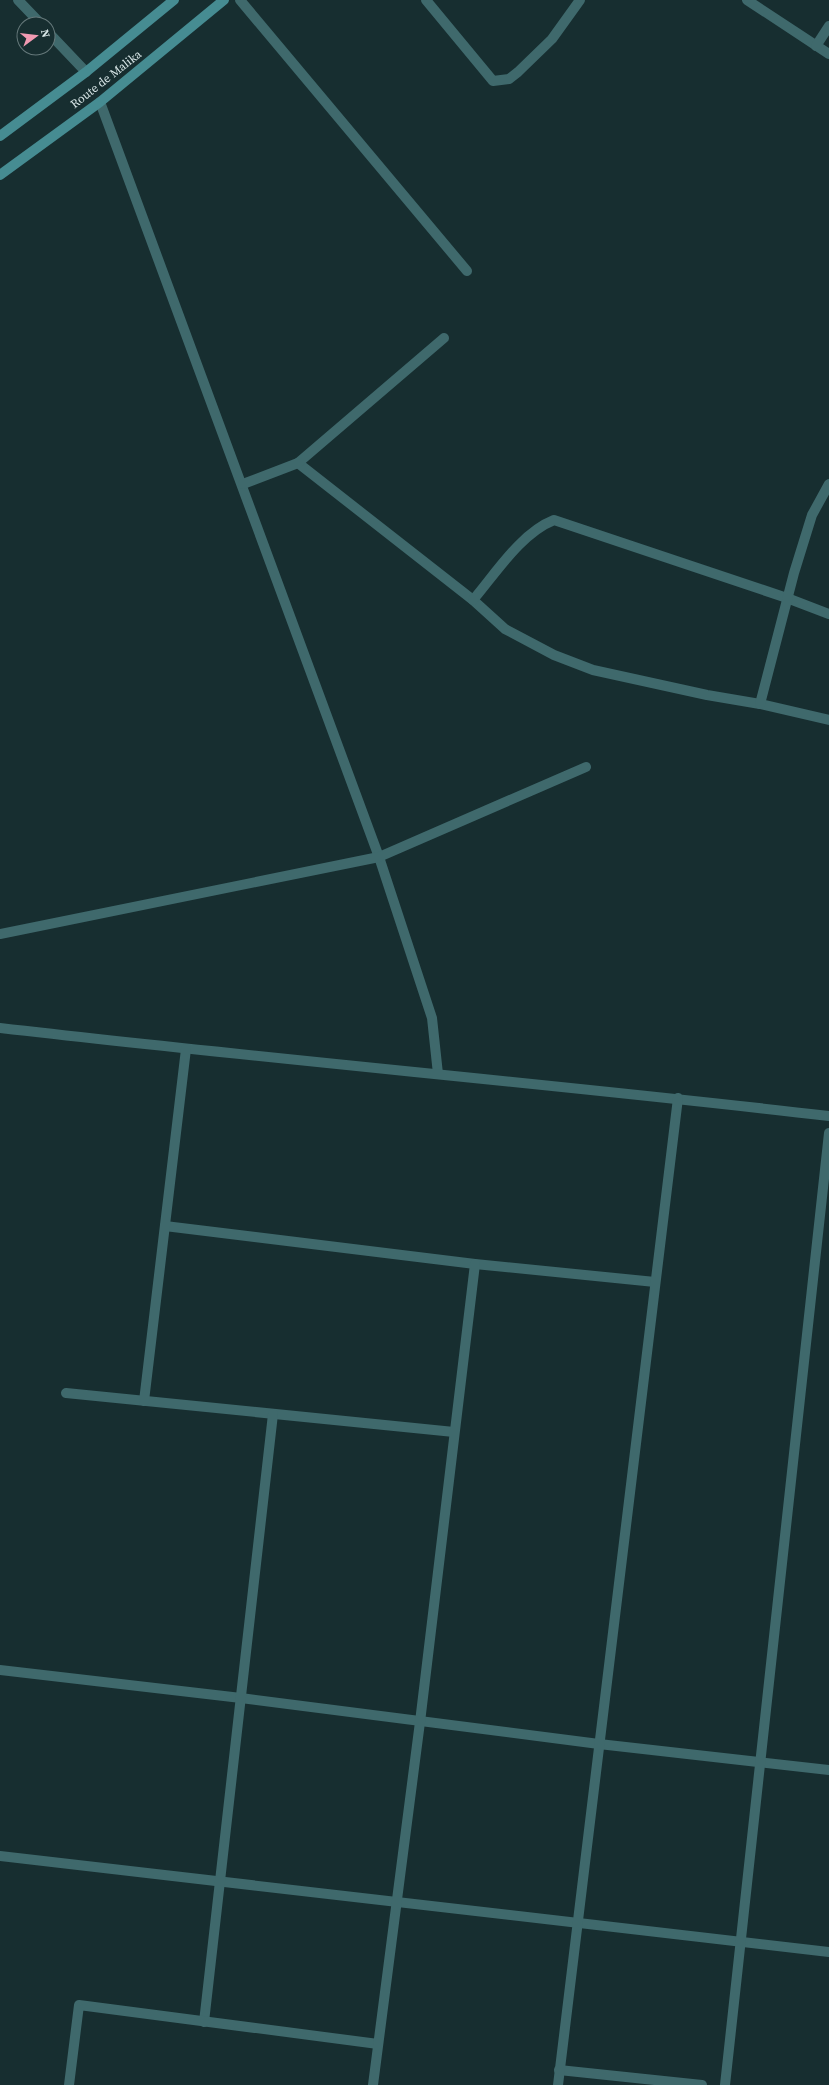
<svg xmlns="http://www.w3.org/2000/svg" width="829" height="2085" viewBox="0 0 829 2085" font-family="'Source Serif 4',serif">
<rect width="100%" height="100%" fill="#172e30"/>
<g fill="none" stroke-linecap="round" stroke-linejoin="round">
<g stroke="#3f696c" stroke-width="10">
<polyline points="18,0 41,24"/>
<polyline points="240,0 467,271"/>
<polyline points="426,0 493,81 509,79 518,72 552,39 580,0"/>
<polyline points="747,0 829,54"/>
<polyline points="48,32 86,72"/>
<polyline points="816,46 829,26"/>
<polyline points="100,102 379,857 432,1018 438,1074"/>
<polyline points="298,463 473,600 505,629 554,655 593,670 707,695 760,704 829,720"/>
<polyline points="243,484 298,463 444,338"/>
<path d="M 473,600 C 496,573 521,533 554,520 L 787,598 L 829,614"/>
<polyline points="760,704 794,573 812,515 829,484"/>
<polyline points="0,934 379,857 586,767"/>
<path d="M 0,1028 C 276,1060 553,1084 829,1116"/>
<polyline points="165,1226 475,1264 655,1282"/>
<polyline points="66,1393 454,1432"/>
<polyline points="144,1401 186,1049"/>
<polyline points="0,1670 241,1698 599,1744 829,1770"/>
<polyline points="0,1856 829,1952"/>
<polyline points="204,2022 273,1414"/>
<polyline points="559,2070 702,2085"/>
<polyline points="69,2085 79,2005 378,2044"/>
<polyline points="373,2085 420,1722 475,1264"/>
<polyline points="558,2085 678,1098"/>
<polyline points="725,2085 829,1133"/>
</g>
<g stroke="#468c92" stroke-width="10">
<polyline points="0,136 86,72 174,0"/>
<polyline points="0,175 100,102 224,0"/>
</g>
</g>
<g text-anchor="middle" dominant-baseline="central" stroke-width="4" stroke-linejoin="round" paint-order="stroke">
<g font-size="12" fill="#dae8e9" stroke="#172e30">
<text transform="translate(106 79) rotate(-38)">Route de Malika</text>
</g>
</g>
<g transform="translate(36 36) rotate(75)"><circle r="19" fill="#172e30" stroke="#65787a"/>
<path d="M0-3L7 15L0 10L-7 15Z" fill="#f19ab2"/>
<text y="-6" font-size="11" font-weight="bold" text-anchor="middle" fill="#dae8e9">N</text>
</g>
</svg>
